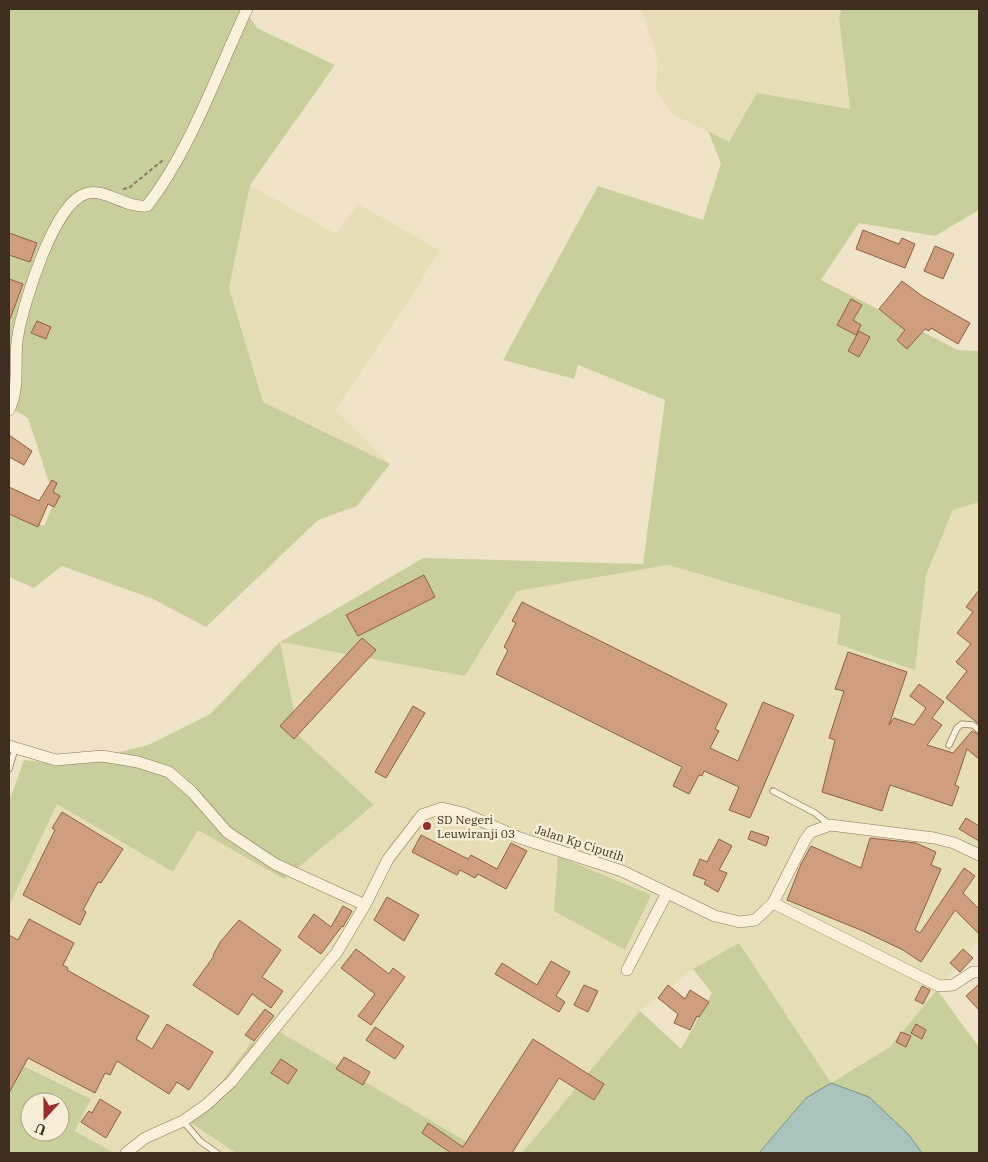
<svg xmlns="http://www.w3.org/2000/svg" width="988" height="1162" viewBox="0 0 988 1162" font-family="'IBM Plex Serif',serif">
<rect width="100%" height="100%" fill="#f0e4c8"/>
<g fill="#e6deb5">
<polygon points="641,9 842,9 839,17 850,109 757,93 729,142 674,115 656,91 658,60"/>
<polygon points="250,185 336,234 358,204 439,250 418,286 335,410 390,464 263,402 229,288"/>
<polygon points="979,502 979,940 890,1047 831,1083 739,943 693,969 640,1011 522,1153 486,1153 275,1029 192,1123 236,1153 114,1153 75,1131 91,1099 9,1059 9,906 57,804 173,872 198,829 284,879 374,806 299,736 280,642 465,676 516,591 668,565 841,615 915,670 926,575 953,510"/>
</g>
<g fill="#c9cf9b" fill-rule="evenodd">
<polygon points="9,9 244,9 257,28 335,65 250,185 229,288 263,402 390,464 357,506 318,520 206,627 153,599 62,566 34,588 9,577 9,511 44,526 55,501 28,418 9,407"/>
<polygon points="842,9 979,9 979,210 935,236 859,223 821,280 958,350 979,351 979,502 953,510 926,575 915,670 837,644 841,615 668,565 517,591 465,676 280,642 299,736 374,805 284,879 198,830 173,872 57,804 9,906 9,801 24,760 67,765 148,745 210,714 280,642 423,558 643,564 665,400 578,365 574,379 503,360 598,186 703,220 721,163 708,131 729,142 757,93 850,109 839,17"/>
<polygon points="558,856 651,895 625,950 554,911"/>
<polygon points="739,943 831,1083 890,1047 937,990 979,1047 979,1153 922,1153 909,1135 806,1098 759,1153 522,1153 640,1011 681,1049 712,993 693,969"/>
<polygon points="275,1029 486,1153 236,1153 191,1123 250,1044"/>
<path d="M 9,1059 L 91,1099 L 75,1131 L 114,1153 L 9,1153 ZM 30,1102 L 60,1102 L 60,1132 L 30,1132 Z"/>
</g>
<polygon fill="#a9c4bc" stroke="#6f938a" points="831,1083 869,1097 909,1135 922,1153 759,1153 806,1098"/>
<g fill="#cf9f7d" stroke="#8d5f41">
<polygon points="863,230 899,244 902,238 915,244 905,268 856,249"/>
<polygon points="9,233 37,243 30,262 9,255"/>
<polygon points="935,246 954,254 943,279 924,271"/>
<polygon points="9,279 23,284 10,319 9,319"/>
<polygon points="902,281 922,296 970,323 958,344 931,328 929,331 925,329 907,349 897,340 905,330 879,309"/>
<polygon points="851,299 862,305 853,320 861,325 856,335 837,325"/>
<polygon points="37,321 51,327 46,339 31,333"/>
<polygon points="859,331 870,337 859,357 848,351"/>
<polygon points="9,435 32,451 24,465 9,457"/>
<polygon points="52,480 57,483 53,492 60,496 54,507 48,504 38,527 9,514 9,487 39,501"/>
<polygon points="424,575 435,597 358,636 346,615"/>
<polygon points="979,590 979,724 946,698 967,671 956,662 971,644 957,633 973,612 966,607"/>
<polygon points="522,602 727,704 715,729 719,731 710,748 738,761 763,702 794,715 750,818 729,810 739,787 704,771 702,776 699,775 689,794 673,786 682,767 496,674 508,650 504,647 516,623 512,621"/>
<polygon points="362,638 376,650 294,739 280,726"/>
<polygon points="848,652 907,672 889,725 894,718 914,725 926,708 910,696 919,684 944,702 932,718 942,725 927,745 953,753 972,731 979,735 979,759 967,749 955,785 959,787 952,806 890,785 882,811 822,792 835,740 829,738 844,691 835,689"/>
<polygon points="413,706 425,713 386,778 375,772"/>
<polygon points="62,812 123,849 101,883 98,882 83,910 86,912 80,925 23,895 55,830 52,828"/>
<polygon points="966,818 979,826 979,841 959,829"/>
<polygon points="751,831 769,837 766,846 748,839"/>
<polygon points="421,835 468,859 471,855 497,869 511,843 527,851 506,889 478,874 475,878 460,870 457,875 412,852"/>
<polygon points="870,838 916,843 936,852 931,865 941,869 915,930 920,933 964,868 975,876 963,893 979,909 979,934 955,910 921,962 903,950 863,931 787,900 801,864 811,846 861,868"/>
<polygon points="719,839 732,846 719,870 727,873 718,892 704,884 706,880 693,875 700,859 707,862"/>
<polygon points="387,897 419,915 404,941 374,920"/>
<polygon points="343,906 352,911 343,927 342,926 321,954 298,937 314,914 331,927"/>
<polygon points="29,919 74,943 63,965 68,968 67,970 149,1016 136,1039 152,1049 167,1024 213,1052 189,1090 177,1082 169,1094 117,1061 110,1075 105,1073 95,1093 28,1058 9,1093 9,935 18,940"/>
<polygon points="239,920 281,950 262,977 283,991 271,1008 252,994 238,1015 193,985 214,956 213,955 221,941"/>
<polygon points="356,949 389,974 393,968 405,977 371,1025 358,1016 375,994 341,968"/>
<polygon points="963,949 973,958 960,972 950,963"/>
<polygon points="551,961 570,972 556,996 565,1002 559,1012 495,974 502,963 537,985"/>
<polygon points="979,984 979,1010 966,996"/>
<polygon points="584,985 598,991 588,1012 574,1005"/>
<polygon points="668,985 685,999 690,990 709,1002 699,1017 697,1016 690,1030 674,1023 678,1014 658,998"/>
<polygon points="922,986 930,990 923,1004 915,1000"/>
<polygon points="265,1009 274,1016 254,1041 245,1035"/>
<polygon points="916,1024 926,1030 922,1039 911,1033"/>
<polygon points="375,1027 404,1046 395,1059 366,1040"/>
<polygon points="901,1032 911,1036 906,1047 896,1042"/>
<polygon points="533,1039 604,1084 594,1100 559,1078 512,1153 451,1153 422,1133 428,1123 463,1147"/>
<polygon points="344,1057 370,1072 363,1085 336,1069"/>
<polygon points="281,1059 297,1070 288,1084 271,1073"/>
<polygon points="100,1099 121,1112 106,1138 81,1122 89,1111 92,1113"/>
</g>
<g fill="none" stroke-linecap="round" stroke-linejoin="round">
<g stroke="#8d765c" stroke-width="7">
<g id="service">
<polyline points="949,745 957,728 962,724 973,725 979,730"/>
<polyline points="9,769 15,749"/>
<polyline points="773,791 815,813 830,825"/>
<polyline points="183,1121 200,1141 217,1153"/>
</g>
</g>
<g stroke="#8d765c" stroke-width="12">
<g id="minor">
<path d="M 9,410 C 21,385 13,360 18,335 C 23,305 54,203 85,194 C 104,187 124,208 147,206 C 190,151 217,73 247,9"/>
<polyline points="9,746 56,760 102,756 138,762 169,772 192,792 227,832 275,864 365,905"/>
<polyline points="773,903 939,986 953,985 973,972 979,972"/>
<polyline points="627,970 667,893"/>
<polyline points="126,1153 145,1138 183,1121 206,1105 231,1082 337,952 365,905 388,859 422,815 442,808 463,813 520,838 622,871 715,916 740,922 755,920 773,903 805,840 811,832 830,825 934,838 954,843 979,855"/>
</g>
</g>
<polyline stroke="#8d765c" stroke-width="2" stroke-dasharray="4 2.5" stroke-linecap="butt" points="123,189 129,188 163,160"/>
<use href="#service" stroke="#faf1dc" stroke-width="5.5"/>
<use href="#minor" stroke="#faf1dc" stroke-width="11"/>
</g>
<circle fill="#9e2a2b" stroke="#f7eed8" stroke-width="2" cx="427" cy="826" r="5"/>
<g text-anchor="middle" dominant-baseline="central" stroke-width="5" stroke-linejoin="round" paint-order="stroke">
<g font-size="12" fill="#3d2e20" stroke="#f7eed8" text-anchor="start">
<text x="437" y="819">SD Negeri<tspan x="437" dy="14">Leuwiranji 03</tspan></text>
</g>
<g font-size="12" fill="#3d2e20" stroke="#f7eed8">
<text transform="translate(580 843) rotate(18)">Jalan Kp Ciputih</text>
</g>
</g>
<rect width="988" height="1162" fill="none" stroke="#3d2e20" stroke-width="20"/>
<g transform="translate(45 1117) rotate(201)"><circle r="24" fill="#f7eed8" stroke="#ada18e"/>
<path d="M0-4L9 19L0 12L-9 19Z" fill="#9e2a2b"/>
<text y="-8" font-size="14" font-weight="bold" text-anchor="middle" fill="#3d2e20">U</text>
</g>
</svg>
